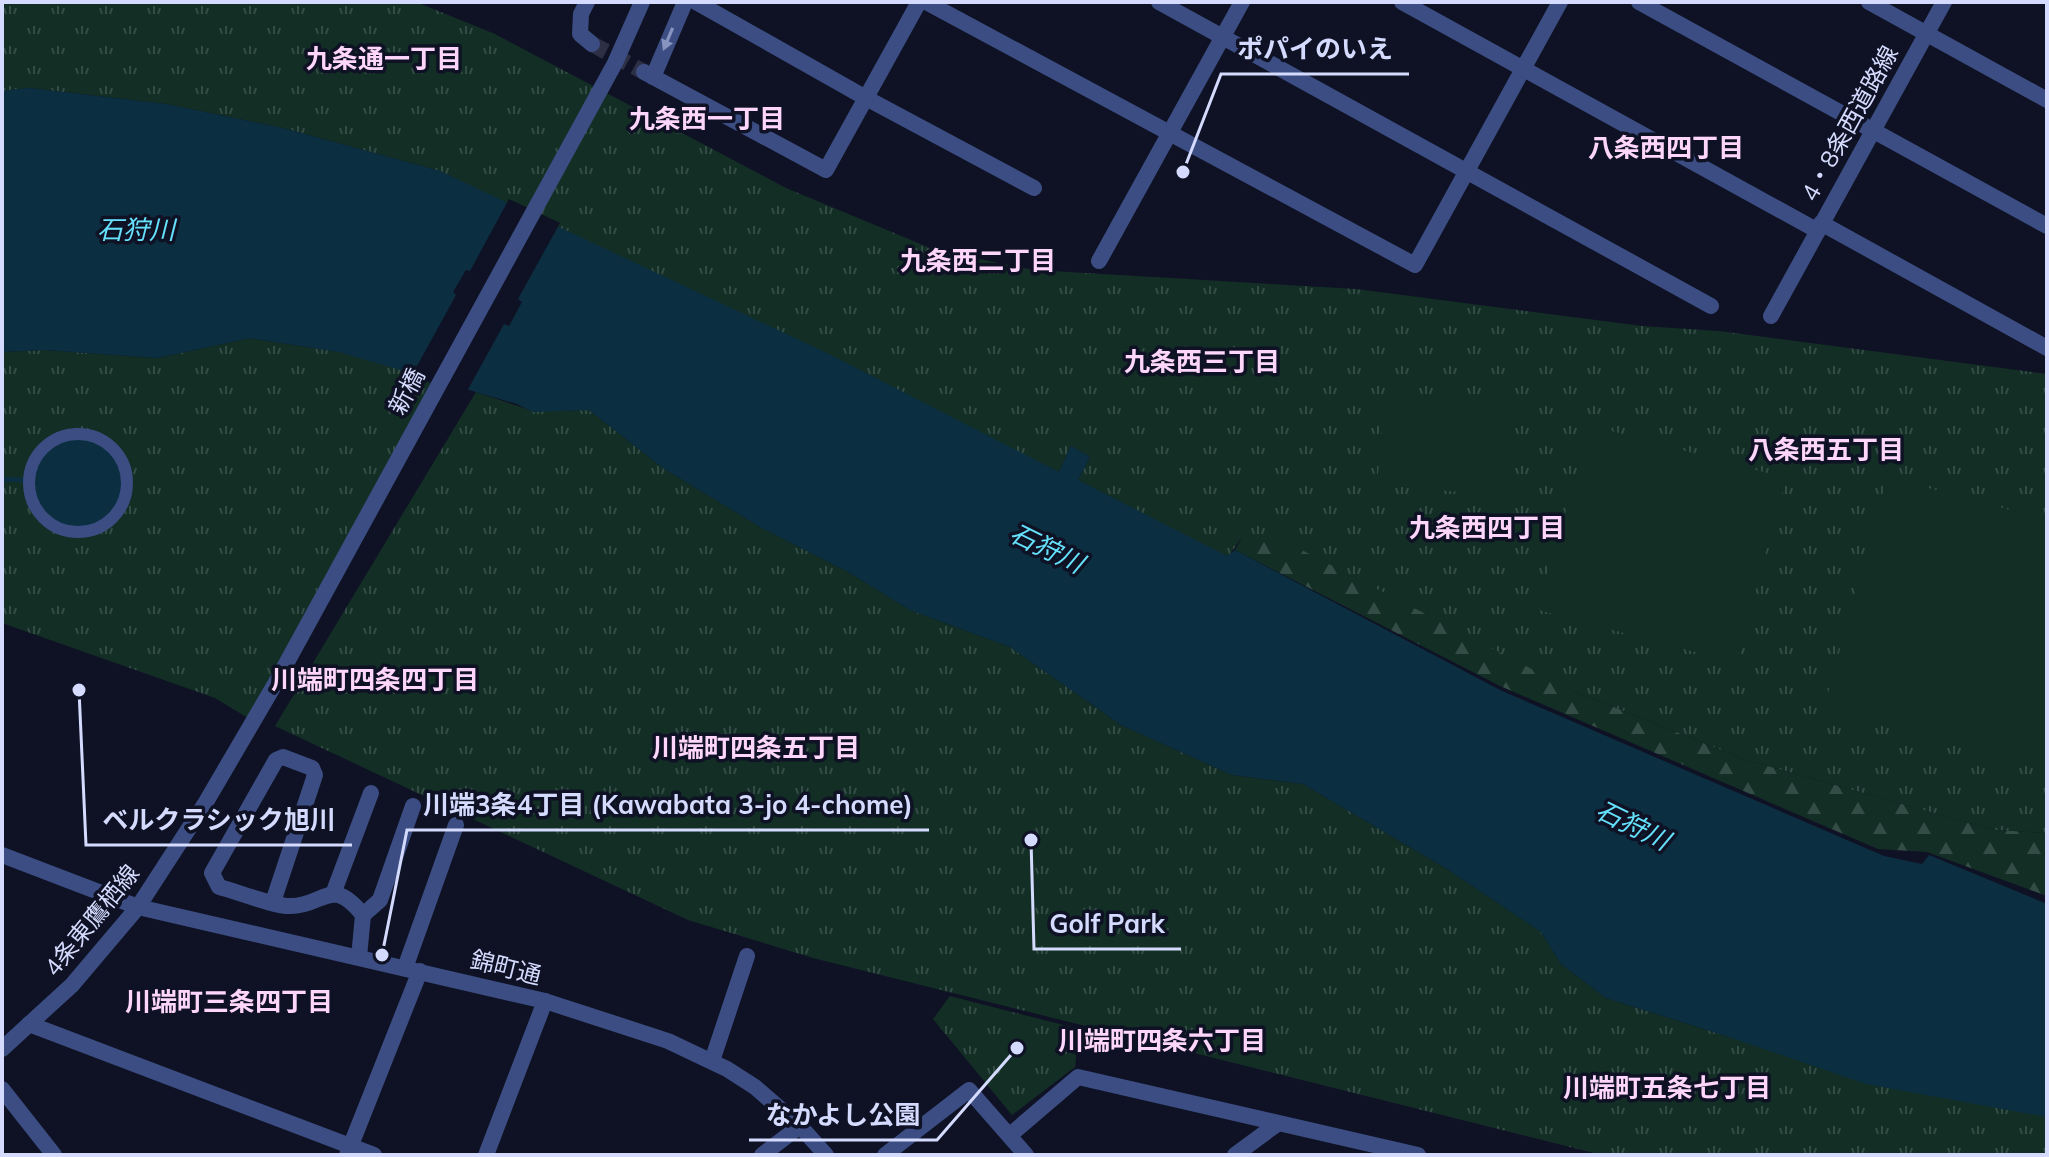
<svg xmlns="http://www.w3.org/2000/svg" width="2049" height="1157" viewBox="0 0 2049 1157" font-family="Mulish,'Noto Sans JP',sans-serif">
<defs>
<pattern id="grass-tufts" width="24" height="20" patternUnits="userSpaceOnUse" patternTransform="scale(2)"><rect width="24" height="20" fill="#122e25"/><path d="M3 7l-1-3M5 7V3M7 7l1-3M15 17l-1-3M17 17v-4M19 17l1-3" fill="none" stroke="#344c46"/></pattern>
<pattern id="forest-firs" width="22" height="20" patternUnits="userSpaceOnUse" patternTransform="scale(2)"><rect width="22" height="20" fill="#122e25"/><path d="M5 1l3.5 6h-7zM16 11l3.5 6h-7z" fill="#344c46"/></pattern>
</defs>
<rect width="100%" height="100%" fill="#0f1224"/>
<g fill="url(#grass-tufts)">
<polygon points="2,2 416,2 495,34 786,188 935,250 1034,270 1356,289 1642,326 1719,331 2047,374 2047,833 1994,830 1746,760 1576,692 1242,537 1228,557 1078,480 1090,457 1071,446 1059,472 440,171 283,128 166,104 29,88 2,91"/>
<polygon points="250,338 339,352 442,375 253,721 215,698 2,623 2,352 44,350 158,358"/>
<polygon points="476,392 533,411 589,410 663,468 760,527 848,572 910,610 1010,647 1121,725 1232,775 1303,784 1447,869 1541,932 1561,964 1606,998 1726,1036 2047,1116 2047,1155 1602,1155 813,958 688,920 275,726"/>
<polygon points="950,996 1079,1029 1075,1067 1012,1115 933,1019"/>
</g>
<polygon fill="url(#forest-firs)" points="1242,537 1298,548 1576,692 1746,760 1994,830 2047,833 2047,896 1927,852 1878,849 1500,686 1235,550"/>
<g fill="#122e25">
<polygon points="1385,395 1517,405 1509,496 1377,485"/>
<polygon points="1589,425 1786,478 1736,663 1539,610"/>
<polygon points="1887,477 2047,520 2047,768 1824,708"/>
</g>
<g fill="#0b2f41">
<polygon points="29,88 166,104 283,128 440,171 829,354 1059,472 1071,446 1090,457 1078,480 1227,556 1235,550 1502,691 1884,856 1922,864 1929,855 2047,904 2047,1117 1866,1084 1726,1036 1606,998 1561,964 1541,932 1447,869 1303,784 1232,775 1121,725 1010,647 910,610 848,572 760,527 663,468 589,410 533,412 517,404 339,352 250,338 158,358 44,350 2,352 2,91"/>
<circle cx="78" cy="483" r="44"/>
</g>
<polygon fill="#0f1224" points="509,199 560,223 518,299 522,302 509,326 504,324 466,393 411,377 456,295 453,292 466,270 470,271"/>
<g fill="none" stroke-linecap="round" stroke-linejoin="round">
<polyline stroke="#0b2f41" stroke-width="5" points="2,479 22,480"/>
<polyline stroke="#2d3045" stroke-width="16" stroke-dasharray="16 8" stroke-linecap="butt" points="592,44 644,72"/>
<circle stroke="#3b4d82" stroke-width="12" cx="78" cy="483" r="49"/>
<g stroke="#3b4d82" stroke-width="16">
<polyline points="587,2 581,14 580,34 592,44"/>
<polyline points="696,2 866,98 1034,188"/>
<polyline points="926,2 1415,265 1560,2"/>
<polyline points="1159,2 1711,306"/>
<polyline points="1402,2 1818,231"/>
<polyline points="1639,2 2047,226"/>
<polyline points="1869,2 2047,100"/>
<polyline points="644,72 826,170 919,2"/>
<polyline points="653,77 685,2"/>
<polyline points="1821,223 2047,348"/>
<polyline points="1099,261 1242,2"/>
<polyline points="1771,316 1944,2"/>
<polyline points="2,855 138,907"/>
<polyline points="333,894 371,793"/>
<path d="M 273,902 L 315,775 L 312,768 L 283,757 L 276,760 L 212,873 L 219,887 C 236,891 275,907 291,906 C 324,906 331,875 363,915 L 359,957"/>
<polyline points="363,915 380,900 413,806"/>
<polyline points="405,968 456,825"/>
<polyline points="29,1024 374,1155"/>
<polyline points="712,1061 747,956"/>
<polyline points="2,1089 54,1155"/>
<polyline points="1010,1135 1078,1077 1418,1155"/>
<polyline points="347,1155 420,971"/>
<polyline points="486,1155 545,1001"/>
<polyline points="762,1155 800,1126"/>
<polyline points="885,1155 969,1090 1026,1155"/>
<polyline points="1235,1155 1277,1124"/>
</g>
<g stroke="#3b4d82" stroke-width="16">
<polyline points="138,907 545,1001 668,1041 727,1069 755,1087 800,1126 826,1155"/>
<polyline points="2,1049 72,985 138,907 206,802 275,684 615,63 642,2"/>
</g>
</g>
<defs><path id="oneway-solid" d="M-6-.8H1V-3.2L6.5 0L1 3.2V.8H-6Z" transform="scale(2)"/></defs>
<use fill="#8894c0" href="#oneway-solid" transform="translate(668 39) rotate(113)"/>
<g text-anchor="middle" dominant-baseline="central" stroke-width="7" stroke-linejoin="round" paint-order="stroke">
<g font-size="24" fill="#d4dbfe" stroke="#0f1224">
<text transform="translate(1849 123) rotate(-61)">4・8条西道路線</text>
<text transform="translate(406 391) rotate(-62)">新橋</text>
<text transform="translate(91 920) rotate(-51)">4条東鷹栖線</text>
<text transform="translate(506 967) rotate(14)">錦町通</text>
</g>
<g font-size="26" font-weight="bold" fill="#fed6fb" stroke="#0f1224">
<text x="384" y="58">九条通一丁目</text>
<text x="707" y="118">九条西一丁目</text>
<text x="1666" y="147">八条西四丁目</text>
<text x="978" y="260">九条西二丁目</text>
<text x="1202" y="361">九条西三丁目</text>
<text x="1826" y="449">八条西五丁目</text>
<text x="1487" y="527">九条西四丁目</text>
<text x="375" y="679">川端町四条四丁目</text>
<text x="756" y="747">川端町四条五丁目</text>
<text x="229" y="1001">川端町三条四丁目</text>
<text x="1162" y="1040">川端町四条六丁目</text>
<text x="1667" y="1087">川端町五条七丁目</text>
</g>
<g font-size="26" font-style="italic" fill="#65e1fb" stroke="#0f1224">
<text x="136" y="229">石狩川</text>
<text transform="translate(1047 548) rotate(26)">石狩川</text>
<text transform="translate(1633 825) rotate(26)">石狩川</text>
</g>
</g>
<path fill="none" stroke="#d4dbfe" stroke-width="3" d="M1183 172L1221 74H1409M382 955L407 830H929M79 690L86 845H352M1031 840L1034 949H1181M1017 1048L937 1140H749"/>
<g fill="#d4dbfe" stroke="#0f1224" stroke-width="3">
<circle cx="1183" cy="172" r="8"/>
<circle cx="382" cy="955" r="8"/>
<circle cx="79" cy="690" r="8"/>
<circle cx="1031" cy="840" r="8"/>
<circle cx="1017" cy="1048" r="8"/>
</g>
<g font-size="26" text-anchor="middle" font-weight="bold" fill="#d4dbfe" stroke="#0f1224" stroke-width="7" stroke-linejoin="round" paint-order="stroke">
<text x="1315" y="58">ポパイのいえ</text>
<text x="668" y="814">川端3条4丁目 (Kawabata 3-jo 4-chome)</text>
<text x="219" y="829">ベルクラシック旭川</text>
<text x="1107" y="933">Golf Park</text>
<text x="843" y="1124">なかよし公園</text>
</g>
<rect width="2049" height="1157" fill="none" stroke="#d4dbfe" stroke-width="8"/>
</svg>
